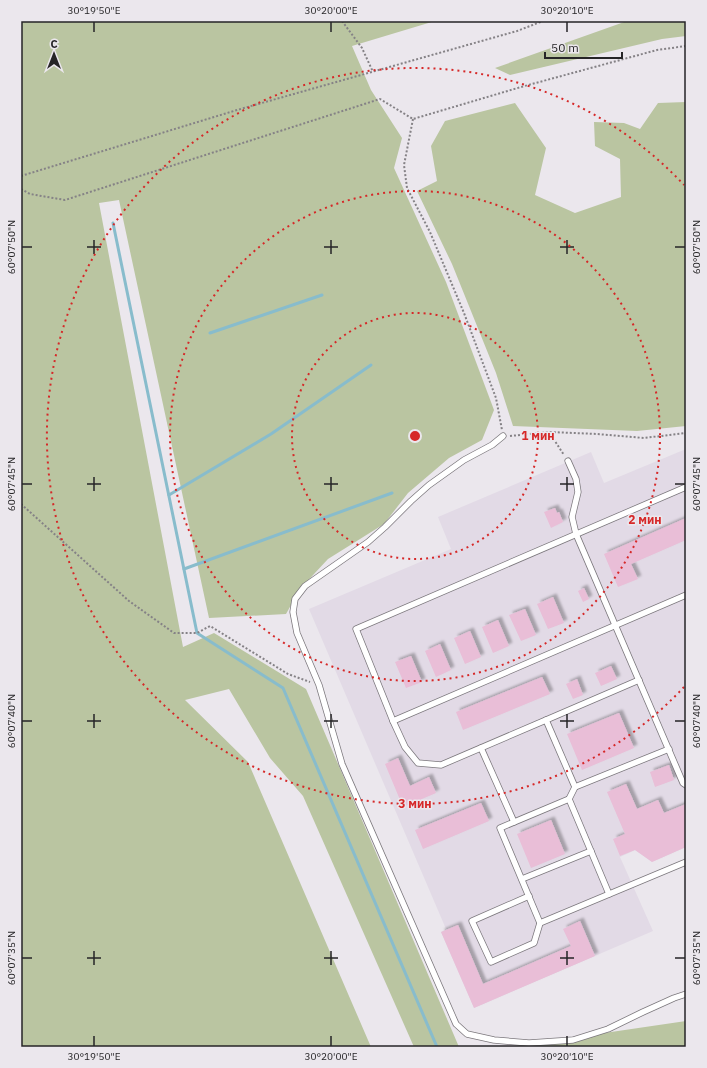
<svg xmlns="http://www.w3.org/2000/svg" width="707" height="1068" viewBox="0 0 707 1068" font-family="'IBM Plex Sans',sans-serif">
<defs>
<filter id="shadow"><feDropShadow dx="3.5" dy="-3.5" stdDeviation="1" flood-color="#0004"/></filter>
</defs>
<rect width="100%" height="100%" fill="#ebe7ed"/>
<polygon fill="#e2dae6" points="686,449 686,847 652,862 635,850 620,857 653,931 474,1008 441,932 446,929 309,609 451,549 438,517 591,452 604,483"/>
<g fill="#bac5a1">
<polygon points="21,21 435,21 352,46 371,90 402,138 394,168 446,282 494,410 482,440 449,458 408,493 384,524 328,559 300,589 286,614 209,618 119,200 99,203 183,647 214,633 306,689 459,1047 414,1047 303,796 270,758 229,689 185,700 248,762 371,1047 21,1047"/>
<polygon points="627,21 686,21 686,36 662,39 510,75 495,68"/>
<polygon points="686,102 686,426 637,431 513,426 496,373 452,264 417,191 437,181 431,146 445,121 515,103 546,148 535,195 575,213 621,197 620,159 595,146 594,122 624,123 640,129 658,103"/>
<polygon points="686,1021 686,1047 509,1047"/>
</g>
<g fill="none" stroke-linecap="round" stroke-linejoin="round">
<g stroke="#88bccc" stroke-width="3">
<polyline points="113,223 197,633 283,688 437,1047"/>
<polyline points="210,333 322,295"/>
<polyline points="169,495 271,434 371,365"/>
<polyline points="184,569 392,493"/>
</g>
</g>
<g fill="#e9bed7" filter="url(#shadow)">
<polygon points="555,508 557,513 559,512 563,522 551,528 544,512"/>
<polygon points="686,518 686,540 631,564 638,579 618,587 604,554"/>
<polygon points="584,588 589,599 583,602 578,591"/>
<polygon points="553,597 564,623 548,629 537,604"/>
<polygon points="525,609 536,635 521,641 509,615"/>
<polygon points="498,620 509,646 493,653 482,627"/>
<polygon points="470,631 481,657 465,664 454,638"/>
<polygon points="440,644 451,670 436,677 425,651"/>
<polygon points="411,656 422,682 406,688 395,662"/>
<polygon points="611,666 617,679 601,686 595,673"/>
<polygon points="542,677 550,694 463,730 456,712"/>
<polygon points="577,679 583,695 573,699 566,684"/>
<polygon points="619,713 634,748 582,770 567,734"/>
<polygon points="398,758 410,786 429,777 436,793 403,807 385,764"/>
<polygon points="669,765 674,780 655,787 650,772"/>
<polygon points="626,784 637,809 658,800 664,813 686,804 686,847 652,862 635,850 620,856 613,839 625,834 607,792"/>
<polygon points="481,803 489,821 423,849 415,830"/>
<polygon points="551,820 565,854 531,868 517,834"/>
<polygon points="580,921 595,956 474,1008 441,932 458,925 483,984 571,946 563,929"/>
</g>
<g fill="none" stroke-linecap="round" stroke-linejoin="round">
<g stroke="#7c787d" stroke-width="7">
<g id="lane">
<polyline points="503,436 492,445 464,460 429,485 411,501 385,527 368,542 305,586 295,599 293,612 297,633 319,685 342,764 456,1024 467,1034 494,1040 529,1043 573,1040 608,1029 643,1012 674,998 686,994"/>
<polyline points="568,461 576,479 578,492 572,517 576,534 683,783 686,785"/>
<polyline points="546,720 441,765 418,763 405,747 393,721 356,629 686,487"/>
<polyline points="393,721 686,595"/>
<polyline points="481,748 514,822"/>
<polyline points="575,787 546,720 639,680"/>
<polyline points="569,799 500,828 540,923 686,862"/>
<polyline points="522,879 591,851"/>
<polyline points="609,894 569,799 575,787 669,749"/>
<polyline points="529,896 472,921 491,962 534,943 540,923"/>
</g>
</g>
<g stroke="#858286" stroke-width="2" stroke-dasharray="2 2" stroke-linecap="butt">
<polyline points="342,21 362,48 373,72"/>
<polyline points="413,119 404,165 407,188 430,232 464,313 496,398 502,430"/>
<polyline points="21,176 237,110 517,31 543,21"/>
<polyline points="21,189 30,194 65,200 380,99 413,119 521,87 657,50 686,46"/>
<polyline points="549,432 564,455"/>
<polyline points="510,436 549,432 597,434 644,438 686,433"/>
<polyline points="21,504 129,601 174,633 197,633 210,626 288,674 310,682"/>
</g>
<use href="#lane" stroke="#fff" stroke-width="5.5"/>
</g>
<path fill="none" stroke="#262527" stroke-width="1.5" d="M 94,22 L 94,32M 331,22 L 331,32M 567,22 L 567,32M 94,240 L 94,254M 331,240 L 331,254M 567,240 L 567,254M 22,247 L 32,247M 87,247 L 101,247M 324,247 L 338,247M 560,247 L 574,247M 675,247 L 685,247M 94,477 L 94,491M 331,477 L 331,491M 567,477 L 567,491M 22,484 L 32,484M 87,484 L 101,484M 324,484 L 338,484M 560,484 L 574,484M 675,484 L 685,484M 94,714 L 94,728M 331,714 L 331,728M 567,714 L 567,728M 22,721 L 32,721M 87,721 L 101,721M 324,721 L 338,721M 560,721 L 574,721M 675,721 L 685,721M 94,951 L 94,965M 331,951 L 331,965M 567,951 L 567,965M 22,958 L 32,958M 87,958 L 101,958M 324,958 L 338,958M 560,958 L 574,958M 675,958 L 685,958M 94,1036 L 94,1046M 331,1036 L 331,1046M 567,1036 L 567,1046"/>
<g fill="none" stroke="#d62828" stroke-width="2" stroke-dasharray="2 4">
<circle cx="415" cy="436" r="123"/>
<circle cx="415" cy="436" r="245"/>
<path d="M684 687A368 368 0 1 1 684 185"/>
</g>
<circle cx="415" cy="436" r="6" fill="#d62828" stroke="#ebe7ed" stroke-width="2"/>
<g font-size="12" text-anchor="middle" font-weight="bold" fill="#d62828" stroke="#ebe7ed" stroke-width="3" stroke-linejoin="round" paint-order="stroke">
<text x="538" y="440">1 мин</text>
<text x="645" y="524">2 мин</text>
<text x="415" y="808">3 мин</text>
</g>
<rect width="707" height="1068" fill="none" stroke="#ebe7ed" stroke-width="44"/>
<g transform="translate(54 54)" stroke="#ebe7ed" stroke-width="3" paint-order="stroke">
<path d="M0-3L7 15L0 10L-7 15Z" fill="#262527"/>
<text y="-6" font-size="11" font-weight="bold" text-anchor="middle" fill="#262527">С</text>
</g>
<path d="M545 52v6h77v-6" fill="none" stroke="#262527" stroke-width="2"/>
<text x="551" y="52" font-size="12" fill="#262527" stroke="#ebe7ed" stroke-width="3" paint-order="stroke">50 m</text>
<rect x="22" y="22" width="663" height="1024" fill="none" stroke="#262527" stroke-width="1.5"/>
<g font-size="10" text-anchor="middle" fill="#262527">
<text x="94" y="14">30°19'50"E</text>
<text x="331" y="14">30°20'00"E</text>
<text x="567" y="14">30°20'10"E</text>
<text transform="translate(11 247) rotate(-90)" y="4">60°07'50"N</text>
<text transform="translate(696 247) rotate(-90)" y="4">60°07'50"N</text>
<text transform="translate(11 484) rotate(-90)" y="4">60°07'45"N</text>
<text transform="translate(696 484) rotate(-90)" y="4">60°07'45"N</text>
<text transform="translate(11 721) rotate(-90)" y="4">60°07'40"N</text>
<text transform="translate(696 721) rotate(-90)" y="4">60°07'40"N</text>
<text transform="translate(11 958) rotate(-90)" y="4">60°07'35"N</text>
<text transform="translate(696 958) rotate(-90)" y="4">60°07'35"N</text>
<text x="94" y="1060">30°19'50"E</text>
<text x="331" y="1060">30°20'00"E</text>
<text x="567" y="1060">30°20'10"E</text>
</g>
</svg>
